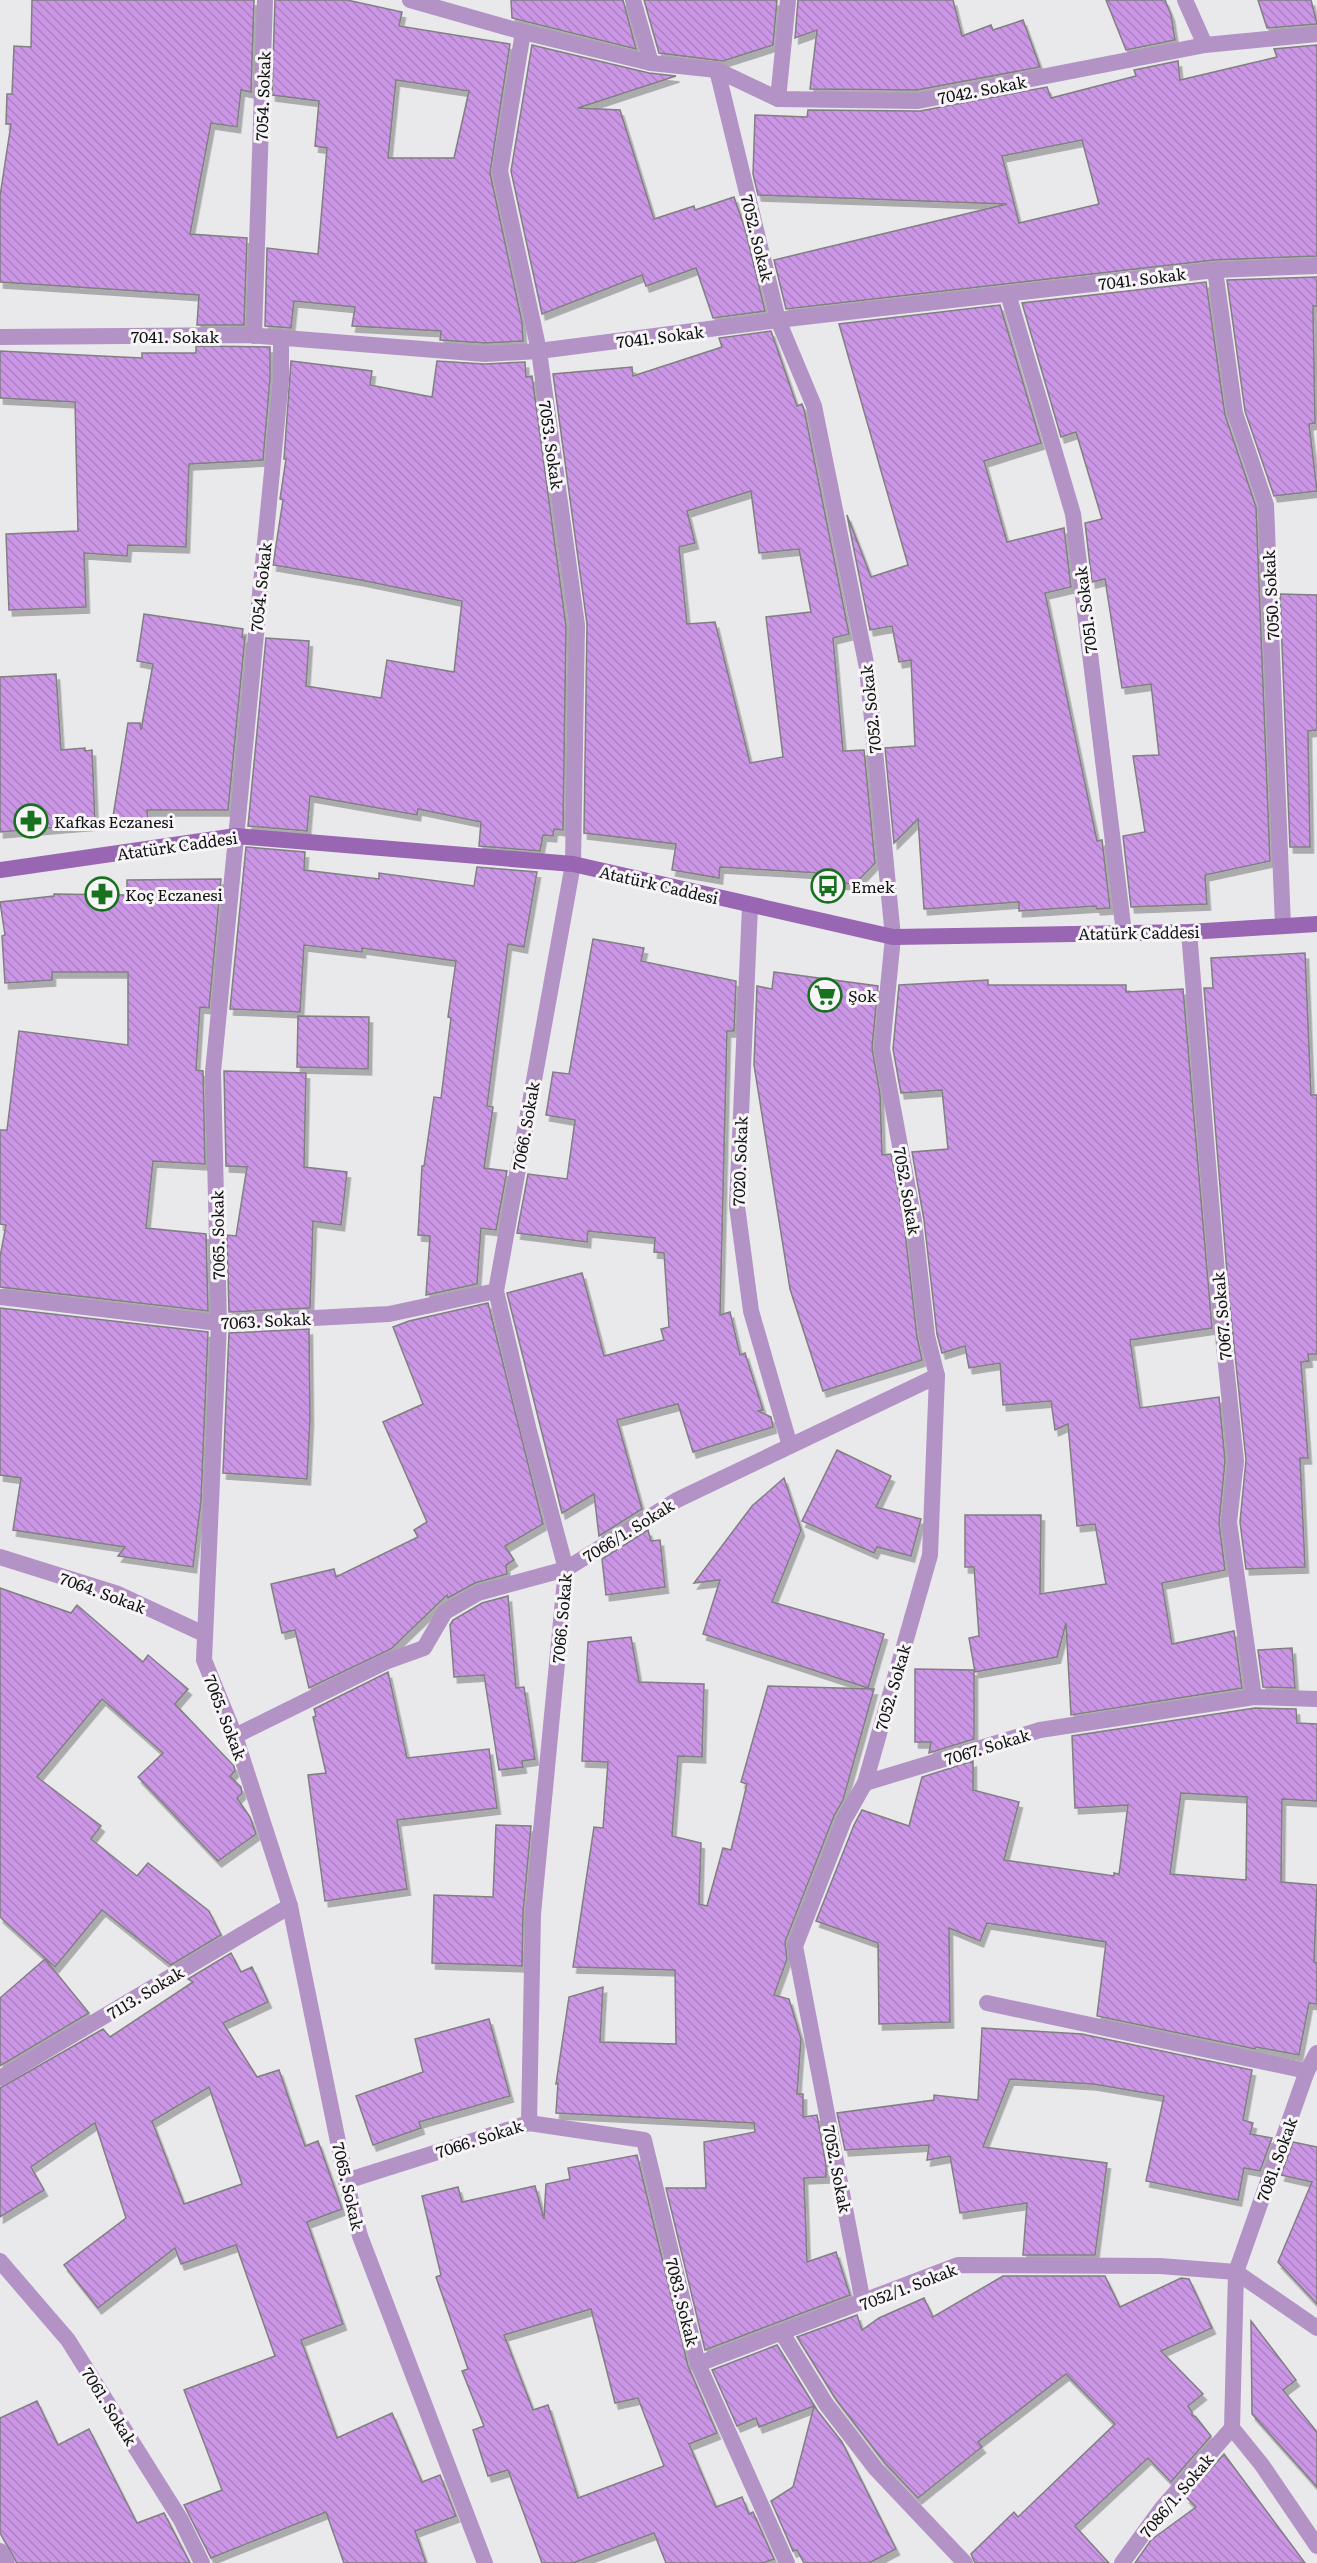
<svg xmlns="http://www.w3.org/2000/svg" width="1317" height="2563" viewBox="0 0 1317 2563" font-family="Literata,serif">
<defs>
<pattern id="building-back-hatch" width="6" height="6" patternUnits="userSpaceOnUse" patternTransform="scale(1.5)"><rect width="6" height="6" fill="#ca96e5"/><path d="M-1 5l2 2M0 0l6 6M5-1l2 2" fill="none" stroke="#ac80c3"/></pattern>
<filter id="shadow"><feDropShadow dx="3.5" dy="6" stdDeviation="0" flood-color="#0004"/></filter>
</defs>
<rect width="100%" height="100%" fill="#e9e8eb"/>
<g fill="url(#building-back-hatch)" stroke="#807f81" stroke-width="1.5" fill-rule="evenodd" filter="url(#shadow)">
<polygon points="32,0 254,0 251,92 241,90 237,127 211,123 190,234 247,238 244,325 197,325 199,295 0,282 0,196 11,124 6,124 7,94 12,94 14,46 31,47"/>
<path d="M 275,0 L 347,0 L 402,12 L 399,26 L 510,44 L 490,173 L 522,322 L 523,341 L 485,343 L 440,340 L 441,331 L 352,326 L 355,307 L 294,301 L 291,328 L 265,326 L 267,248 L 318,254 L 327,148 L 315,146 L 319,101 L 272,95 ZM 396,80 L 469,91 L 454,158 L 388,158 Z"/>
<polygon points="511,0 623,0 636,49 512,18"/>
<polygon points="644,0 777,0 773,45 723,61 659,53"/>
<polygon points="798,0 953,0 962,36 991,25 993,30 1023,20 1040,67 917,90 810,89 817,30 795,38"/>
<polygon points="1106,0 1165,0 1171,15 1175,40 1126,50"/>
<polygon points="1258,0 1311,0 1317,24 1267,28"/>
<polygon points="532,45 649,73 676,76 578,108 620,110 654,219 694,206 695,210 734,197 745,229 765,311 713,318 696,268 646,286 642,275 542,314 511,171"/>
<path d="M 1317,45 L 1317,256 L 1214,260 L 786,309 L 774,260 L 1007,204 L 758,195 L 753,174 L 755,115 L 807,117 L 808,110 L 920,111 L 1047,87 L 1051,98 L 1136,76 L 1134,70 L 1178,61 L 1180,80 L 1277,57 L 1274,49 ZM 1082,140 L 1099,204 L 1019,223 L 1002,156 Z"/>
<polygon points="1317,277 1317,306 1313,306 1315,423 1309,424 1317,491 1274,496 1245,411 1227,280"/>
<polygon points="1206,282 1225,415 1256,507 1270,861 1205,875 1207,904 1131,907 1123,836 1145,832 1133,756 1159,755 1151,684 1122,688 1105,579 1092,582 1085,523 1102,519 1076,432 1061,437 1022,303"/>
<polygon points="1000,305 1041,443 984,461 1007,542 1064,528 1071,587 1045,593 1097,841 1102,840 1110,908 1097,909 1096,906 1019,911 1019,902 924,909 918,819 894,843 885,748 915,746 911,660 899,662 892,626 870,630 847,515 871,577 908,565 839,324"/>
<path d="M 771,331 L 797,406 L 802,404 L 804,409 L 849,634 L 833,638 L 843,751 L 864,750 L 875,863 L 855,884 L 820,882 L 820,873 L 720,867 L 719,878 L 672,870 L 676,844 L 584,833 L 587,624 L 553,374 L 632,367 L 633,376 L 722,347 L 719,338 ZM 751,491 L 759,553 L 799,549 L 811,612 L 766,617 L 783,757 L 750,763 L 715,622 L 687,624 L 679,547 L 695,543 L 687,511 Z"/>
<polygon points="196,346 270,347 270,379 263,460 189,464 186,547 128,545 127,556 84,553 86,607 9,610 6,534 78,531 75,402 0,398 0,351 142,358 142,353 196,353"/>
<polygon points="291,361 372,371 370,385 432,397 437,361 484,364 525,362 526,377 532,376 566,626 563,830 554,829 553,836 543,835 540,851 479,846 481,822 418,809 417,815 310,796 307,831 248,826 266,638 309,641 306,686 381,698 387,660 454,672 462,601 361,580 273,565 283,500 280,499 286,459 284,459"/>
<polygon points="1280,594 1317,595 1317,730 1308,731 1310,847 1290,847"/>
<polygon points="144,614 243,629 242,637 245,637 228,810 147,810 148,820 112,823 128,723 140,723 141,730 153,664 137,661"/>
<polygon points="56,674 61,750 85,748 85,751 92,750 95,824 0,832 0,677"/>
<polygon points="246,847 305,852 304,870 379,879 379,873 474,886 477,867 537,872 524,947 508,944 487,1106 493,1107 484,1168 507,1171 496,1230 481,1228 477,1284 426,1295 430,1236 418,1235 422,1166 424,1166 434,1097 441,1098 451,1018 448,1017 456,961 362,948 362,952 304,945 300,1012 230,1009"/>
<polygon points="221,879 209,1008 200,1007 196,1070 203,1071 205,1164 153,1161 146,1228 206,1234 208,1311 0,1287 0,1257 6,1225 0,1224 0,1130 7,1130 19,1031 128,1045 128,972 52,972 52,980 5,983 2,936 5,935 0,902 54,896 54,894 127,895 127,880"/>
<polygon points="593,939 644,948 641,961 736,981 734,1031 727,1031 720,1315 730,1312 740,1355 745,1353 763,1410 758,1411 771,1417 773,1427 693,1452 678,1404 617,1420 642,1509 599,1536 594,1494 562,1513 507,1293 582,1273 604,1356 664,1340 661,1329 669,1327 664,1253 654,1252 655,1238 588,1231 587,1242 517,1233 528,1174 567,1179 575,1120 546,1115 553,1072 569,1074"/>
<polygon points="1305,953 1311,1095 1317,1095 1317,1354 1308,1354 1309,1361 1301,1362 1308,1458 1300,1458 1305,1567 1246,1569 1240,1522 1246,1460 1229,1297 1204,988 1213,988 1211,958"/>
<polygon points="774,972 878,986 872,1048 880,1094 882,1155 891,1154 904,1223 917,1337 922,1360 823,1391 790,1289 754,1065 757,986 772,989"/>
<polygon points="988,980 988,985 1126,985 1126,992 1183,989 1212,1328 1130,1340 1140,1408 1219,1397 1225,1461 1219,1523 1225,1570 1162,1583 1172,1644 1234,1631 1242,1688 1071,1715 1066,1623 1057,1657 975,1672 969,1638 979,1636 974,1567 965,1567 965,1515 1041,1515 1040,1594 1106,1584 1095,1524 1077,1526 1068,1424 1055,1430 1051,1401 1003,1405 1000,1363 969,1368 965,1346 942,1353 937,1334 924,1220 912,1152 948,1149 942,1090 901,1093 893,1049 899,985"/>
<polygon points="298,1016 369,1017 368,1069 297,1067"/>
<polygon points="224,1071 306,1073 304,1167 347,1172 341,1225 313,1221 310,1308 229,1312 227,1235 236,1236 247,1167 226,1166"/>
<polygon points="488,1303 543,1524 505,1546 514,1560 506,1565 507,1574 475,1583 448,1598 447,1595 391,1649 309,1688 295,1630 282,1633 271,1584 334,1569 336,1577 418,1537 414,1530 427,1522 383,1422 423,1404 393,1327 409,1321"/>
<polygon points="0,1308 208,1332 201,1501 193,1567 118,1556 125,1547 13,1530 21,1478 0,1475"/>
<polygon points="309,1329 310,1419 307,1479 223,1473 229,1333"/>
<polygon points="837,1450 891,1476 876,1507 921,1519 911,1556 877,1547 874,1553 802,1521"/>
<polygon points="784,1478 801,1530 772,1602 884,1634 868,1688 703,1634 720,1580 694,1583 752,1506"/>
<polygon points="648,1530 651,1541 660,1540 665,1587 606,1595 602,1559"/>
<polygon points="0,1588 71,1613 77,1605 143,1662 148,1655 188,1689 175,1704 234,1766 235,1771 230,1776 241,1787 242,1793 237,1798 250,1817 256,1834 218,1861 138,1777 163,1753 102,1699 37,1777 101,1826 91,1839 137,1876 148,1863 209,1911 221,1935 171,1965 102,1910 55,1967 0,1917"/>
<polygon points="508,1596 516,1688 524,1687 535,1759 522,1761 523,1767 499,1770 484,1675 454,1677 450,1625 453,1620 482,1603"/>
<polygon points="631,1637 639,1682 704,1684 702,1757 678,1756 672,1836 701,1843 699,1904 707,1906 723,1848 731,1850 747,1784 741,1782 768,1686 874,1689 843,1800 834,1816 785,1942 787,1959 774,1995 789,1999 801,2039 797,2094 803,2094 803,2117 817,2115 826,2165 826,2177 804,2178 807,2262 836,2252 850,2295 705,2350 666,2188 706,2188 704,2142 755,2132 754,2123 556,2113 558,2083 556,2084 569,1997 603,1987 600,2042 676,2044 675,1970 573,1967 594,1827 603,1828 608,1762 582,1761 588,1642"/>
<polygon points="1292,1648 1295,1688 1263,1687 1258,1650"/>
<polygon points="915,1669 974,1670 974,1739 929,1753 931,1742 915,1742"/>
<polygon points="388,1672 407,1758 489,1749 497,1808 397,1820 407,1889 325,1901 308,1775 326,1773 313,1717 316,1716 314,1709"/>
<path d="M 1255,1708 L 1296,1709 L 1297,1723 L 1317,1724 L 1317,1801 L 1282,1799 L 1281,1882 L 1317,1885 L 1314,1962 L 1317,1963 L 1317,2004 L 1309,2003 L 1299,2055 L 1256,2047 L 1255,2049 L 1097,2016 L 1106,1942 L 987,1923 L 980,1941 L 949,1928 L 950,2022 L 879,2024 L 878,1943 L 816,1921 L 854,1825 L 862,1810 L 909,1826 L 922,1777 L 973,1761 L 973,1790 L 1019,1802 L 1004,1860 L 1114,1876 L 1114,1873 L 1119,1874 L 1128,1805 L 1075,1808 L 1072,1736 ZM 1181,1793 L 1247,1797 L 1246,1880 L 1170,1874 Z"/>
<polygon points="496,1825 531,1826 523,1913 522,1966 432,1963 434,1895 493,1897"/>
<path d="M 231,1953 L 241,1972 L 252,1967 L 268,2002 L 223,2023 L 257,2077 L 279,2070 L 305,2146 L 318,2141 L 342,2209 L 307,2222 L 343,2324 L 301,2340 L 337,2438 L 392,2413 L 422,2482 L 440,2475 L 456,2516 L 415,2531 L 426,2563 L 344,2563 L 326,2512 L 211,2558 L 184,2505 L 222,2490 L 184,2390 L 275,2356 L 236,2245 L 181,2264 L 175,2248 L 98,2308 L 64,2265 L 126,2218 L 95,2123 L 31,2167 L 44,2190 L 0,2217 L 0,2088 L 103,2029 L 110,2037 L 193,1982 L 188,1979 ZM 209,2087 L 242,2184 L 184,2204 L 152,2121 Z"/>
<polygon points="45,1959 89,2013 0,2066 0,1998"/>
<polygon points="489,2019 510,2096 419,2122 421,2128 373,2145 356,2096 423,2072 415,2039"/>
<polygon points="982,2028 1082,2034 1252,2070 1243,2120 1253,2123 1250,2134 1272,2138 1260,2171 1244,2168 1238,2200 1146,2181 1164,2096 1093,2084 1010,2079 983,2147 1107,2163 1095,2255 1023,2255 1027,2203 960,2213 950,2156 927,2160 929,2145 845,2150 837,2113 934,2100 934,2095 978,2100"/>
<polygon points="1293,2142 1317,2147 1317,2304 1278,2262 1312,2182 1281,2175"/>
<path d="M 637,2155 L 688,2366 L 717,2433 L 689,2444 L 716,2507 L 742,2497 L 749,2514 L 753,2512 L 774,2559 L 763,2563 L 666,2563 L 654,2533 L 573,2563 L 542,2563 L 508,2470 L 488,2476 L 473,2430 L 484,2426 L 462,2371 L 468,2369 L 436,2277 L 441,2275 L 422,2196 L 458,2187 L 462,2202 L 535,2186 L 544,2219 L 546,2184 L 570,2179 L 568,2168 ZM 591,2309 L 615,2403 L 638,2398 L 664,2466 L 578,2498 L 548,2405 L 533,2410 L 504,2335 Z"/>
<polygon points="1003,2276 1105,2276 1120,2307 1181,2278 1189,2279 1212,2328 1161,2351 1203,2394 1188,2406 1192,2412 1192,2415 1196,2417 1211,2436 1171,2482 1148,2458 1075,2526 1109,2563 975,2563 971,2554 1014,2512 1018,2517 1115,2424 1066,2374 978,2442 982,2447 918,2498 884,2462 835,2398 797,2337 857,2315 862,2330 879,2318 924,2298 933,2317"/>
<polygon points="1251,2321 1296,2380 1283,2390 1317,2432 1317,2487 1252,2414"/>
<polygon points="777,2345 817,2410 842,2442 896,2549 869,2563 804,2563 797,2550 793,2551 771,2501 793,2487 814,2406 759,2427 756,2418 737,2426 712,2370"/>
<polygon points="37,2401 58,2445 89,2429 137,2523 164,2513 190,2563 17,2563 0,2533 0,2418"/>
<polygon points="1224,2454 1305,2563 1135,2563 1151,2540 1196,2507 1186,2497"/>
</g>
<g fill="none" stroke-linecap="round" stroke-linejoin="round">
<g stroke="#b392c5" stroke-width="16">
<polyline points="410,0 523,32 651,63 717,70 778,99 918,101 1205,45 1317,34"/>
<polyline points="633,0 651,63"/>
<polyline points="1185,0 1205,45"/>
<polyline points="717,70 778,320 814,406 867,668 893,937 882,1049 914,1221 927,1336 937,1376 930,1555 865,1783 844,1820 795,1946 863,2303"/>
<polyline points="778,99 788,0"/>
<polyline points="1215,270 1235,413 1266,505 1283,926"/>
<polyline points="1008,294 1073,514 1124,933"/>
<polyline points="254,336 265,0"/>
<polyline points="0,337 249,335 485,354 539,351 778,320 1215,270 1317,266"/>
<polyline points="281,338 281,380 213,1072 219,1323 204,1660 235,1736 290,1906 346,2181 360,2236 485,2563"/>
<polyline points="750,906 737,1206 751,1311 790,1446"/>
<polyline points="1189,932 1219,1298 1236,1461 1229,1522 1254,1697"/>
<polyline points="0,1297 219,1323 389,1314 496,1291"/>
<polyline points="0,1557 118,1594 204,1634"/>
<polyline points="235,1736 385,1662 424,1648 445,1612 478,1593 566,1569 677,1500 937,1376"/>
<polyline points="865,1783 1040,1730 1254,1697 1317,1699"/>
<polyline points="1307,2071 1317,2053"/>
<polyline points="0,2078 290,1906"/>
<polyline points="529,2123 644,2140 698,2364 787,2563"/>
<polyline points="346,2181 529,2123 533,1914 566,1569 529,1431 496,1291 573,864 577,625 539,351 500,171 523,32"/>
<polyline points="0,2261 68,2340 181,2520 202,2563"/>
<polyline points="782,2333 826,2404 876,2469 965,2563"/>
<polyline points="698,2364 958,2265 1160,2266 1236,2272 1317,2328"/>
<polyline points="0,2551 7,2563"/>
<polyline points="1122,2563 1162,2508 1232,2428"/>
</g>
<polyline stroke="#b392c5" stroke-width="16" points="987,2003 1307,2071 1236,2272 1232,2428 1262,2465 1317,2546"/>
<polyline stroke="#9866b2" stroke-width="16" points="0,870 236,836 573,864 893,937 1189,932 1317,924"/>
</g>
<defs>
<g id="pharmacy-ring" transform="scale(1.725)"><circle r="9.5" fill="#f7f5f8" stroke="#17711e" stroke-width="1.5"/><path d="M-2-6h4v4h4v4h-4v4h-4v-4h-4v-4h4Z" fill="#17711e"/></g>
<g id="bus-ring" transform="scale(1.725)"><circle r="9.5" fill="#f7f5f8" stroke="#17711e" stroke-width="1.5"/><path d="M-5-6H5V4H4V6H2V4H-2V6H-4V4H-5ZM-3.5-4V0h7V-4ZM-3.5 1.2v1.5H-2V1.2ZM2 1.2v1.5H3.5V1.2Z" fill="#17711e"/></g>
<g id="supermarket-ring" transform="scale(1.725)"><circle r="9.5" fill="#f7f5f8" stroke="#17711e" stroke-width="1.5"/><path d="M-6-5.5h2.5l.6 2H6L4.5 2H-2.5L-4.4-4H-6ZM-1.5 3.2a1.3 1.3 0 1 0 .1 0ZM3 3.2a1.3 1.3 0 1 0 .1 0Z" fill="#17711e"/></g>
</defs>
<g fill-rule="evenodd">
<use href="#pharmacy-ring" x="31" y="821"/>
<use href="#bus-ring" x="828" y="886"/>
<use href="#pharmacy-ring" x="102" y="894"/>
<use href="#supermarket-ring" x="825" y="995"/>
</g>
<g text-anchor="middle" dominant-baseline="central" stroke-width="6" stroke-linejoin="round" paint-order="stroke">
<g font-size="16" fill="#111112" stroke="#f7f5f8">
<text transform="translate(982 89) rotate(-11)">7042. Sokak</text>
<text transform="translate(262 96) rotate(-88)">7054. Sokak</text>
<text transform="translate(758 238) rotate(76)">7052. Sokak</text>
<text transform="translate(1142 278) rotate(-7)">7041. Sokak</text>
<text x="175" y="336">7041. Sokak</text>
<text transform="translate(660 336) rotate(-7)">7041. Sokak</text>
<text transform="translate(552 445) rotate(82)">7053. Sokak</text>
<text transform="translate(260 587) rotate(-84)">7054. Sokak</text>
<text transform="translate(1270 595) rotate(-93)">7050. Sokak</text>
<text transform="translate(1085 610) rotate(-97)">7051. Sokak</text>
<text transform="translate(870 709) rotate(-96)">7052. Sokak</text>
<text transform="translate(177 845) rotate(-8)">Atatürk Caddesi</text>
<text transform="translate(659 884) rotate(13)">Atatürk Caddesi</text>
<text transform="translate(1139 932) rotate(-1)">Atatürk Caddesi</text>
<text transform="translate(525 1126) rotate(-80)">7066. Sokak</text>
<text transform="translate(739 1161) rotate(-88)">7020. Sokak</text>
<text transform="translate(908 1191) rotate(80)">7052. Sokak</text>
<text transform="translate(217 1235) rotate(-91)">7065. Sokak</text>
<text transform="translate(1221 1316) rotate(-95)">7067. Sokak</text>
<text transform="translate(266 1320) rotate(-3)">7063. Sokak</text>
<text transform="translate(628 1530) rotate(-32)">7066/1. Sokak</text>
<text transform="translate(103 1592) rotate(20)">7064. Sokak</text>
<text transform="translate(561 1618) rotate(-85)">7066. Sokak</text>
<text transform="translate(892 1687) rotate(-74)">7052. Sokak</text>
<text transform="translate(226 1717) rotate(69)">7065. Sokak</text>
<text transform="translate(987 1746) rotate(-17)">7067. Sokak</text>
<text transform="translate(145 1992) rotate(-31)">7113. Sokak</text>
<text transform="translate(479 2138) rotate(-18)">7066. Sokak</text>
<text transform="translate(1276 2159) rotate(-70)">7081. Sokak</text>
<text transform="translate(838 2169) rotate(79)">7052. Sokak</text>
<text transform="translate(349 2186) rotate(77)">7065. Sokak</text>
<text transform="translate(908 2286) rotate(-21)">7052/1. Sokak</text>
<text transform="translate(683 2302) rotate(76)">7083. Sokak</text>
<text transform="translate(110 2406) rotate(58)">7061. Sokak</text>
<text transform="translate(1176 2495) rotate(-50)">7086/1. Sokak</text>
</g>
<g font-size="16" fill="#111112" stroke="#f7f5f8" text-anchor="start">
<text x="54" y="821">Kafkas Eczanesi</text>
<text x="851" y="886">Emek</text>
<text x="125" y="894">Koç Eczanesi</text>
<text x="848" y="995">Şok</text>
</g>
</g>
</svg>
